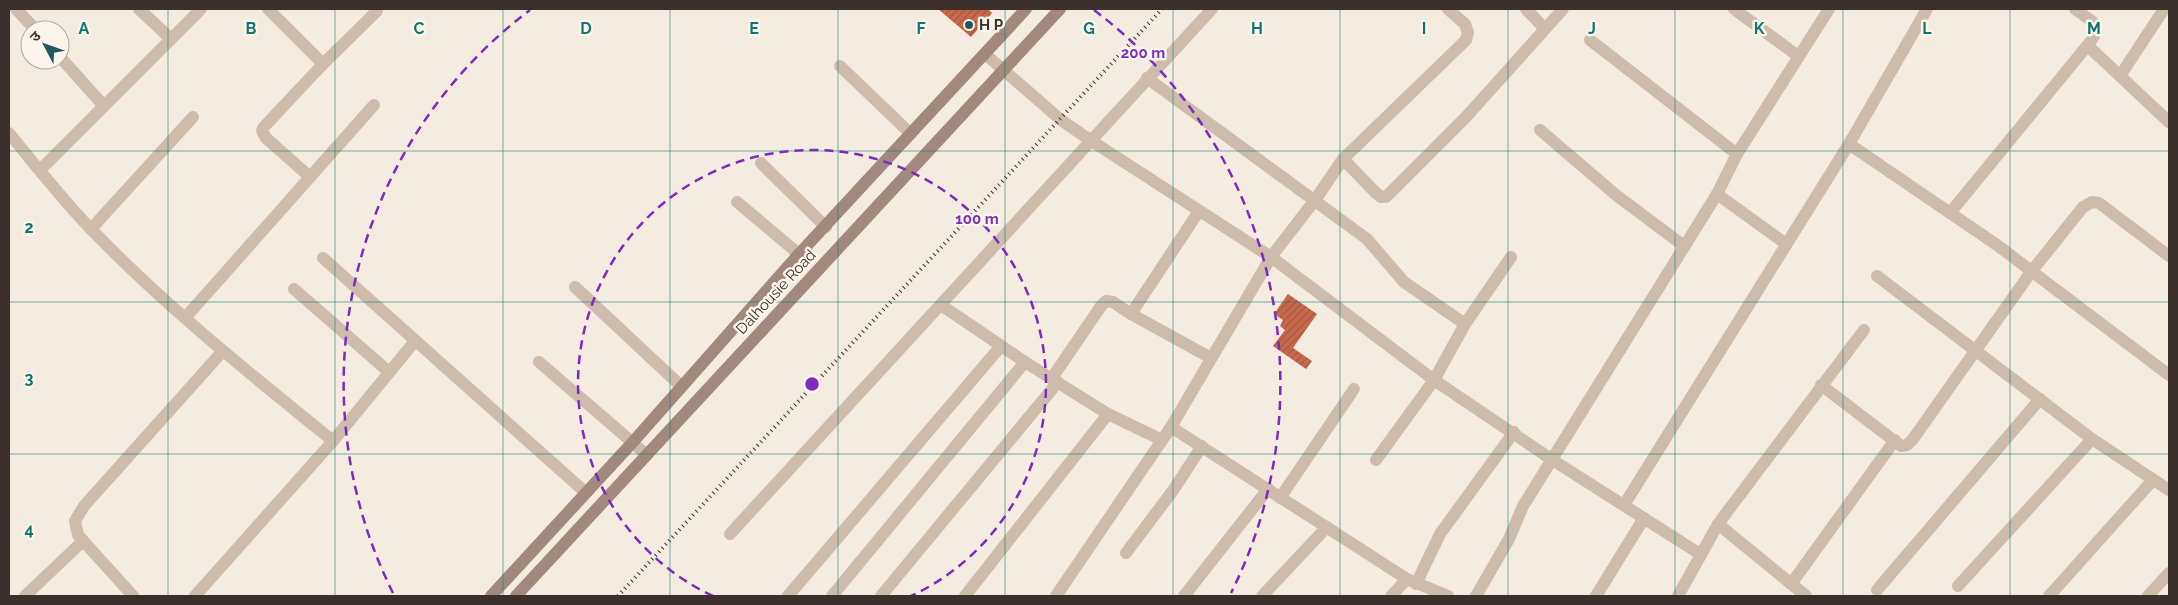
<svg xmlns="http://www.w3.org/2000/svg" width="2178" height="605" viewBox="0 0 2178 605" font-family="Raleway,'Noto Sans Devanagari',sans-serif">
<defs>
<pattern id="building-hatch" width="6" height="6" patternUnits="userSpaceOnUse" patternTransform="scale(1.25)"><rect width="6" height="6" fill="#c8694b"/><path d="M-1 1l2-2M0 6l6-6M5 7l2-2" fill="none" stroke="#a4573f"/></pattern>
</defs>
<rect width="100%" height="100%" fill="#f4ebe1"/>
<g fill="url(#building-hatch)">
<polygon points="938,9 988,9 992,13 971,37"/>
<polygon points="1288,294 1317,314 1293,348 1312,361 1306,369 1273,346 1285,330 1280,326 1283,320 1274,314"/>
</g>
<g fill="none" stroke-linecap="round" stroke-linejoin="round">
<g stroke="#cdbbac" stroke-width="12">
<polyline points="16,9 36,30"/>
<polyline points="139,9 171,39"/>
<polyline points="268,9 323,64"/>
<polyline points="1526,9 1545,29"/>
<polyline points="1734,9 1798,56"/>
<polyline points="1590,40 1737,154"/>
<polyline points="2088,46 2169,122"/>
<polyline points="985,54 1061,120 1090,140 1271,257 1434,380 1551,459 1700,554"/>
<polyline points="60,57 104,106"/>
<polyline points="840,66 911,134"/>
<polyline points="2120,76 2164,9"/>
<polyline points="1147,78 1367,239 1404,282 1465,324"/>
<polyline points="1540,130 1616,195 1684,246"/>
<path d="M 9,133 C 35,165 61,198 90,228 C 165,306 249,373 333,441"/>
<polyline points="1849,144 1997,245 2169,375"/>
<polyline points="1343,159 1376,193 1381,197 1386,197 1466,117 1563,9"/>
<polyline points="761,163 826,227"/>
<polyline points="40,170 201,9"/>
<polyline points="310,177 266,138 262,131 263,128 323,64 377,11"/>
<polyline points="1717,194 1786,244"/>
<polyline points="737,202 799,254"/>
<polyline points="1950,213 2091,41 2096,32 2093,22 2075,9"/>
<polyline points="91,229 193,117"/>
<polyline points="323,258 585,492"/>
<polyline points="1877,276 2092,439 2169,490"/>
<polyline points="575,287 681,386"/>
<polyline points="294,289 389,372"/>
<polyline points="941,305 1025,362 1108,414 1162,440"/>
<polyline points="1131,314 1199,211"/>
<polyline points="185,318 374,105"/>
<polyline points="539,362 647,455"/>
<polyline points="1052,378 1101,306 1106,301 1113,302 1131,314 1211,358"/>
<polyline points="1821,385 1901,446 1907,445 1913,439 2031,272 2083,207 2092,202 2099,203 2169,256"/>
<polyline points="1171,427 1407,579 1448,596"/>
<polyline points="1376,460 1434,380 1465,324 1511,257"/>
<polyline points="1280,498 1354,389"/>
<polyline points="1624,505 1849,144 1927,9"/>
<polyline points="1718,524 1806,596"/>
<polyline points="730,534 1212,9"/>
<polyline points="1126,553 1174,489 1202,446"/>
<polyline points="1416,584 1440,534 1514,432"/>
<polyline points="1791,584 1895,440"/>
<polyline points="1958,586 2092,439"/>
<polyline points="1877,590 2040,399"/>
<polyline points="25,596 83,541"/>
<polyline points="133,596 78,535 75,521 84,506 222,352"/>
<polyline points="195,596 333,441 415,341"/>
<polyline points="788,596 1001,346"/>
<polyline points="832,596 1025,362"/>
<polyline points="881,596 1058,382"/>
<polyline points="965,596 1108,414"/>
<polyline points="1056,596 1171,427 1271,257 1315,200 1343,159 1466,40 1468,33 1465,24 1448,9"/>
<polyline points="1184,596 1268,489"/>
<polyline points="1262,596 1327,527"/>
<polyline points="1391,596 1407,579"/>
<polyline points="1476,596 1509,539 1523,506 1717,194 1737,154 1829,9"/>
<polyline points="1596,596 1644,518"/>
<polyline points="1678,596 1718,524 1864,330"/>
<polyline points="2049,596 2152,481"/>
<polyline points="2148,596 2169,573"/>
</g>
<g stroke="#a18a7d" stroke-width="12">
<polyline points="491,596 632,443 799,254 1026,9"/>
<polyline points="516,596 1060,9"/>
</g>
<polyline stroke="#3b302b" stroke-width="4" stroke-dasharray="1 4" stroke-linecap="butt" points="618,596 1162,9"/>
</g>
<path fill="none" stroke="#0f766e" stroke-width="1" stroke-opacity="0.55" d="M 168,9 L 168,596M 335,9 L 335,596M 503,9 L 503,596M 670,9 L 670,596M 838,9 L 838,596M 1005,9 L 1005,596M 1173,9 L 1173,596M 1340,9 L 1340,596M 1508,9 L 1508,596M 1675,9 L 1675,596M 1843,9 L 1843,596M 2010,9 L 2010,596M 9,151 L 2169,151M 9,302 L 2169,302M 9,454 L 2169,454"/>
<g fill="none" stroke="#7b2cbf" stroke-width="2.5" stroke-dasharray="9 6">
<path d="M713 596A234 234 0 1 1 911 596"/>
<path d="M393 593A468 468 0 0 1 530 10M1094 10A468 468 0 0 1 1231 593"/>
</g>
<circle fill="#1f5a5e" stroke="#fbf5ee" stroke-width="2" cx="969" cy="25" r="5"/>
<g text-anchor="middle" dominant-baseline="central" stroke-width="5" stroke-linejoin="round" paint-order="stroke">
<g font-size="15" font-weight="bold" fill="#3b302b" stroke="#fbf5ee" text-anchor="start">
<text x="979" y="25">H P</text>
</g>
<g font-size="15" fill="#3b302b" stroke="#fbf5ee">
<text transform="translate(776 292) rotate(-47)">Dalhousie Road</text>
</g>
</g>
<g font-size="16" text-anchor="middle" font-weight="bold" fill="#0f766e" stroke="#fbf5ee" stroke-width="5" stroke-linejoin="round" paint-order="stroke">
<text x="84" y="34">A</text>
<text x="251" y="34">B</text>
<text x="419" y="34">C</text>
<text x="586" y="34">D</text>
<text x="754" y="34">E</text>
<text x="921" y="34">F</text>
<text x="1089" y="34">G</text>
<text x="1257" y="34">H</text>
<text x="1424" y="34">I</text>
<text x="1592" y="34">J</text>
<text x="1759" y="34">K</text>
<text x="1927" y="34">L</text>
<text x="2094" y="34">M</text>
<text x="29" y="233">2</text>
<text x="29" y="384">3</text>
<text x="29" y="535">4</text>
</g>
<circle cx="812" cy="384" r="8" fill="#7b2cbf" stroke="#fbf5ee" stroke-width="2.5"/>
<g font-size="15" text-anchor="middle" font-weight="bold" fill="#7b2cbf" stroke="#fbf5ee" stroke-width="5" stroke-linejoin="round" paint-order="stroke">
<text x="1143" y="58">200 m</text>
<text x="977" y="224">100 m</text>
</g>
<rect width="2178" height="605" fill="none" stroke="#3b302b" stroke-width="20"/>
<g transform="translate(45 45) rotate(311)"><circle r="24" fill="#fbf5ee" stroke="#aea6a0"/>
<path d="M0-4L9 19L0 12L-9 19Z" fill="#1f5a5e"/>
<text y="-8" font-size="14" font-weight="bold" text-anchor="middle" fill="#3b302b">उ</text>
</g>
</svg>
